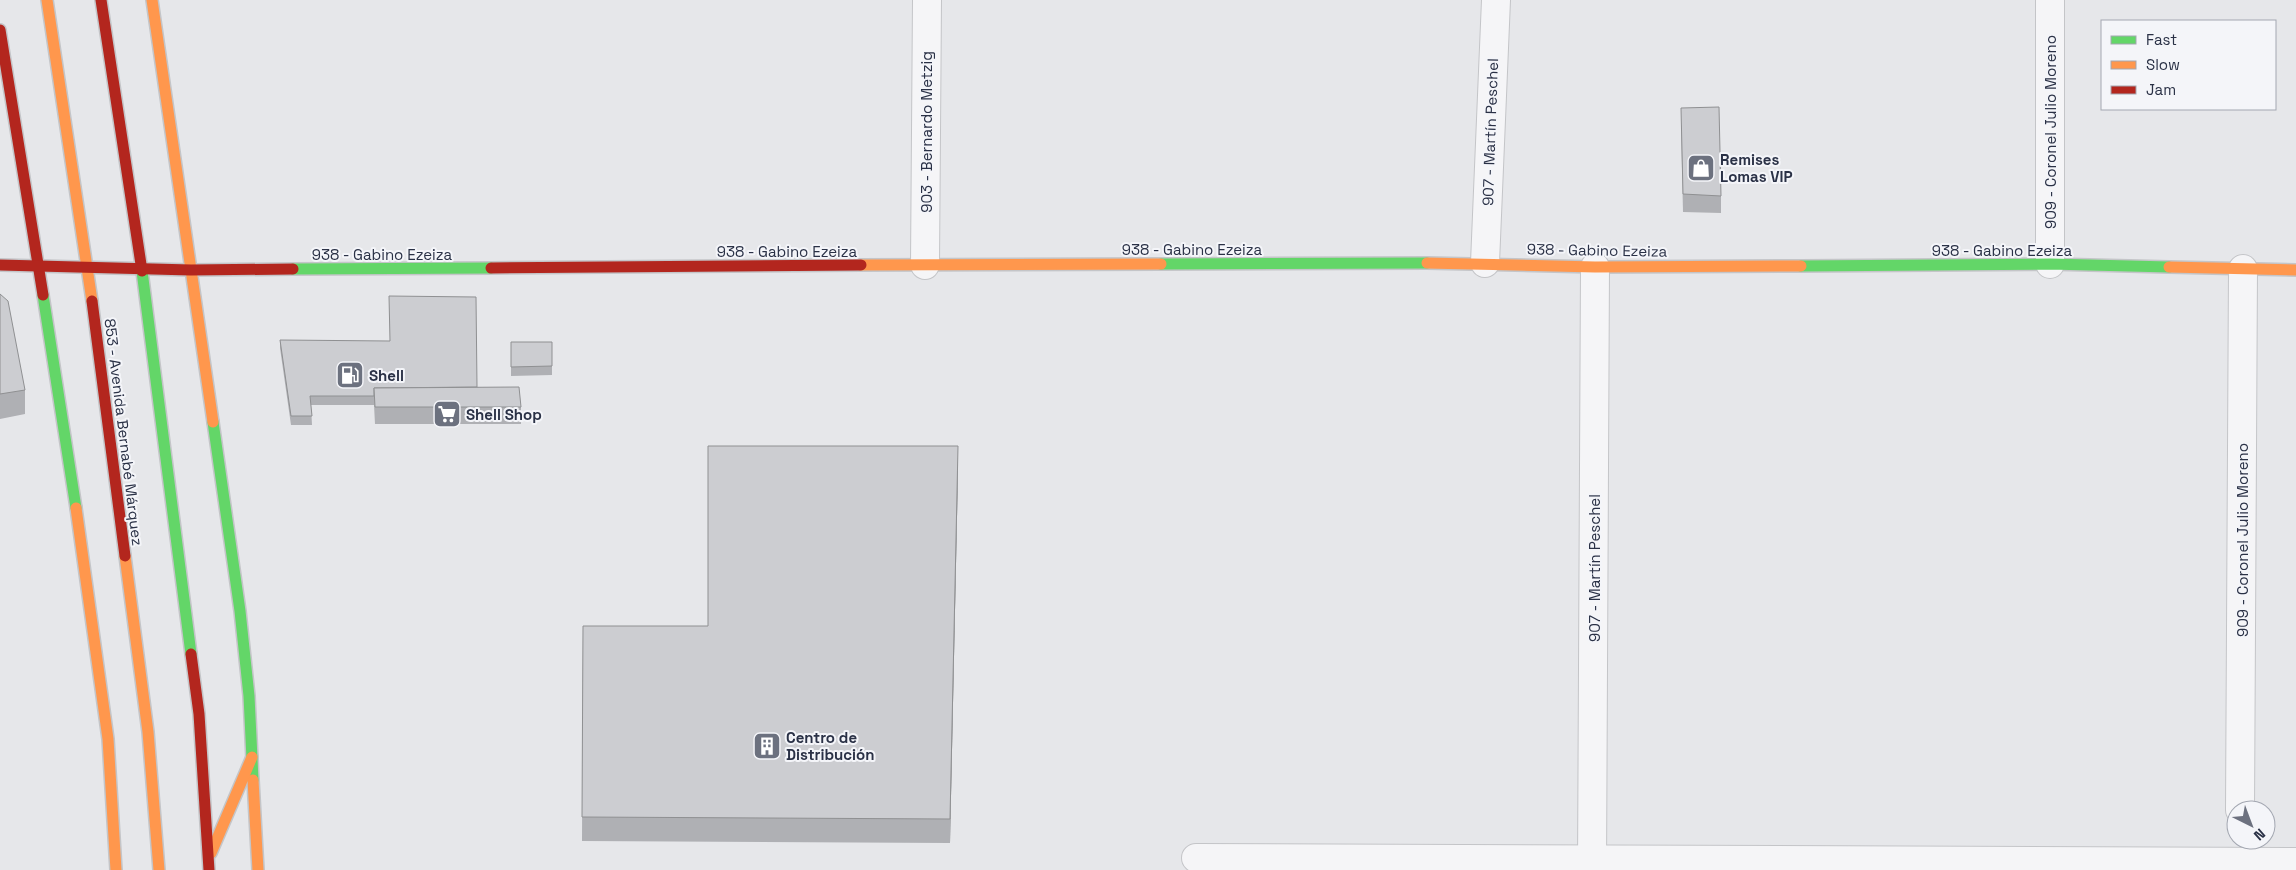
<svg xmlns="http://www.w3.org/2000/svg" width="2296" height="870" viewBox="0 0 2296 870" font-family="'Space Grotesk',sans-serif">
<rect width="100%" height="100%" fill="#e6e7ea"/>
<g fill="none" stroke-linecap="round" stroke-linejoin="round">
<g stroke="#c4c5c8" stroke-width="30">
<g id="street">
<polyline points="2050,0 2050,264"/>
<polyline points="1485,263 1496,0"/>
<polyline points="925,265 927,0"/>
<polyline points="2240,810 2243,269"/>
<polyline points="1196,858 2296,862"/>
<polyline points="1592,870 1595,267"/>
</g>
</g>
<g stroke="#c4c5c8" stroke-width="14">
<g id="fast">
<polyline points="1161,264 1427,263"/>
<polyline points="1801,266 2050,264 2169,267"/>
<polyline points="293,269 491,268"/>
<polyline points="142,271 191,654"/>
<polyline points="43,295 76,508"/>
<polyline points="213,422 240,611 249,696 253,780"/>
</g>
</g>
<g stroke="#c4c5c8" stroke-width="14">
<g id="slow">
<polyline points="47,0 92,301"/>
<polyline points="152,0 213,422"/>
<polyline points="1427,263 1595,267 1801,266"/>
<polyline points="861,265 1161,264"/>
<polyline points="2169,267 2296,270"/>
<polyline points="76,508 108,739 116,870"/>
<polyline points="125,556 148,732 159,870"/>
<polyline points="253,780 258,870"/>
<polyline points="211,853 252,757"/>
</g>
</g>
<g stroke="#c4c5c8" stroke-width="14">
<g id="jam">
<polyline points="101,0 142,271"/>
<polyline points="0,30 43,295"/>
<polyline points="0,265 191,270 293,269"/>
<polyline points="491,268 861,265"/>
<polyline points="92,301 125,556"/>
<polyline points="191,654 199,714 209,870"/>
</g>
</g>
<use href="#street" stroke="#f5f5f7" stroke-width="28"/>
<use href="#fast" stroke="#63d668" stroke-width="11"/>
<use href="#slow" stroke="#ff974d" stroke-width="11"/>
<use href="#jam" stroke="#b3261e" stroke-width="11"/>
</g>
<g fill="#afb0b4">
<polygon points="1681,125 1721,196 1721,213 1683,212"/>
<polygon points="0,294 25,390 25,414 0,419"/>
<polygon points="280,340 477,387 521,407 521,424 375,424 374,405 311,405 312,425 291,425 280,348"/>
<polygon points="511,342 552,366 552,375 511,376"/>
<polygon points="958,471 950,843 582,841 583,626 708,626"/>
</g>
<polygon fill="#8f9092" points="958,446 958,471 950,843 950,819"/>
<g fill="#cccdd1" stroke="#8f9092">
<polygon points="1719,107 1721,196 1683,194 1681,108"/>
<polygon points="0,294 8,301 25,390 0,394"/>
<polygon points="389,296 476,297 477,387 374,388 374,396 310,396 312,416 291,416 280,340 390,341"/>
<polygon points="511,342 552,342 552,366 511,367"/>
<polygon points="519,387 521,407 375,407 374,388"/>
<polygon points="708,446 958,446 950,819 582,817 583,626 708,626"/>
</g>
<defs>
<g id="shop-square" transform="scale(1.4375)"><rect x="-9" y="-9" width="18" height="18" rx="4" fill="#6c717f" stroke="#f4f5f9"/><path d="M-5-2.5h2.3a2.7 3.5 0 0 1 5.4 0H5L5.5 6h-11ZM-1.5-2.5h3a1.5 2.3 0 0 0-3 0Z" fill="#fff"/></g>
<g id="fuel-square" transform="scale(1.4375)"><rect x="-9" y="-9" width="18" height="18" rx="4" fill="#6c717f" stroke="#f4f5f9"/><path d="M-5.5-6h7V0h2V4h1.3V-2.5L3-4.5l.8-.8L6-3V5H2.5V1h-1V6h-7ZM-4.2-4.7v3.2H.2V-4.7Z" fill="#fff"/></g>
<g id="supermarket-square" transform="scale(1.4375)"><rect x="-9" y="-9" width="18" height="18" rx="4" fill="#6c717f" stroke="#f4f5f9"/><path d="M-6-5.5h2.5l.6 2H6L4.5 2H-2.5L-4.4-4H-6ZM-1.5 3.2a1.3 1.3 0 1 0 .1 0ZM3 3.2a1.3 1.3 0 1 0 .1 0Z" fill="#fff"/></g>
<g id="building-square" transform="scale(1.4375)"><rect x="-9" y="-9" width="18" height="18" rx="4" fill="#6c717f" stroke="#f4f5f9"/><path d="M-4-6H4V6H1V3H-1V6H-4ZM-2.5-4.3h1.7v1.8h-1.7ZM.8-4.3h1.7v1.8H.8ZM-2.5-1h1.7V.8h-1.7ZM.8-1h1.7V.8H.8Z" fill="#fff"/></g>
</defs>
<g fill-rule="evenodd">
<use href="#shop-square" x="1701" y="168"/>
<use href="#fuel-square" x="350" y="375"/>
<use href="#supermarket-square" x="447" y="414"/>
<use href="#building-square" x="767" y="746"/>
</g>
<g text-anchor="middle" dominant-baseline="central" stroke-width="4" stroke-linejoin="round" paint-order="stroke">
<g font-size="15" fill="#2a3146" stroke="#f4f5f9">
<text transform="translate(926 132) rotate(-90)">903 - Bernardo Metzig</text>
<text transform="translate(1490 132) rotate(-88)">907 - Martín Peschel</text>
<text transform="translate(2050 132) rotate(-90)">909 - Coronel Julio Moreno</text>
<text x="1192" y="249">938 - Gabino Ezeiza</text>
<text transform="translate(1597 250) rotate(1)">938 - Gabino Ezeiza</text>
<text x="2002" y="250">938 - Gabino Ezeiza</text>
<text x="787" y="251">938 - Gabino Ezeiza</text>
<text x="382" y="254">938 - Gabino Ezeiza</text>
<text transform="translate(124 432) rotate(83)">853 - Avenida Bernabé Márquez</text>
<text transform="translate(2242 540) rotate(-90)">909 - Coronel Julio Moreno</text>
<text transform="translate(1594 568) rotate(-90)">907 - Martín Peschel</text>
</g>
<g font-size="15" font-weight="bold" fill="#2a3146" stroke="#f4f5f9" text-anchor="start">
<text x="1720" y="159">Remises<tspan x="1720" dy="17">Lomas VIP</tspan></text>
<text x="369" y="375">Shell</text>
<text x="466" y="414">Shell Shop</text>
<text x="786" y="737">Centro de<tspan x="786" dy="17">Distribución</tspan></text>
</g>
</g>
<rect x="2101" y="20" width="175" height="90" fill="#f4f5f9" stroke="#a3a7b1"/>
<rect x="2111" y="36" width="25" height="8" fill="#63d668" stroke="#a3a7b1"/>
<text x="2146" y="45" font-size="15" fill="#2a3146">Fast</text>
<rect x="2111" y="61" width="25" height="8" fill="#ff974d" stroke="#a3a7b1"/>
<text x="2146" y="70" font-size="15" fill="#2a3146">Slow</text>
<rect x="2111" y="86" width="25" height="8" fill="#b3261e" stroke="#a3a7b1"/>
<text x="2146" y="95" font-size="15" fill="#2a3146">Jam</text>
<g transform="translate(2251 825) rotate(138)"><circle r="24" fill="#f4f5f9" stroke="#a3a7b1"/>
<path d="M0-4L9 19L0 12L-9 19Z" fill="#6c717f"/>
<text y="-8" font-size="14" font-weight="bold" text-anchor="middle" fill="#2a3146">N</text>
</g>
</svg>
